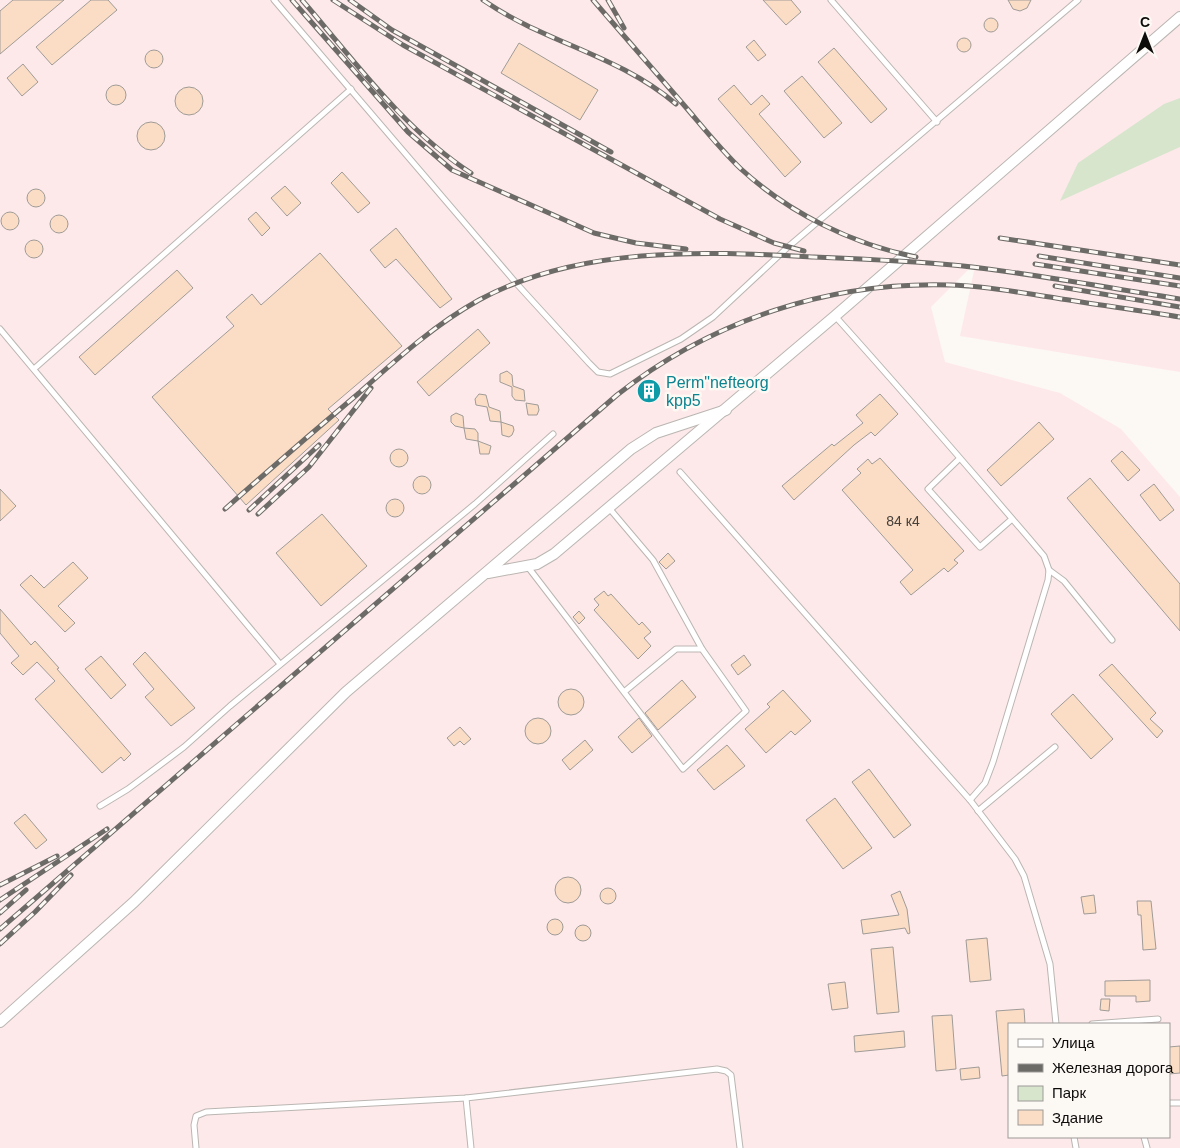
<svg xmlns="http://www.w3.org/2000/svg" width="1180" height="1148" viewBox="0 0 1180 1148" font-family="Helvetica,sans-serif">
<rect width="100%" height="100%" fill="#fcf8f4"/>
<path fill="#fee9ea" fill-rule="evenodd" d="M 0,0 L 1180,0 L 1180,372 L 960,336 L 976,262 L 931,307 L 945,362 L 1060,393 L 1121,429 L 1180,497 L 1180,1148 L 0,1148 ZM 1009,1024 L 1169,1024 L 1169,1137 L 1009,1137 Z"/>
<polygon fill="#d7e5cd" points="1180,98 1180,147 1060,201 1078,163 1164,104"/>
<g fill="#fbddc6" stroke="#9f9b97">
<polygon points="13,0 64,0 0,54 0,11"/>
<polygon points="91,0 108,0 117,10 52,65 36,47"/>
<polygon points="763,0 791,0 801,12 786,25"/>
<polygon points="1008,0 1031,0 1027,8 1020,11 1013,9"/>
<circle cx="991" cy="25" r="7"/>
<circle cx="964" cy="45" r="7"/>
<polygon points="754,40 766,55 758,61 746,47"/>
<polygon points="519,43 598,90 580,120 501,73"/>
<polygon points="834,48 887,109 871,123 818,62"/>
<circle cx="154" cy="59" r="9"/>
<polygon points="23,64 38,82 22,96 7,78"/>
<polygon points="802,76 842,123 824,138 784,91"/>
<circle cx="116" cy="95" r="10"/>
<polygon points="734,85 751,105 762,95 770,104 759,114 801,162 785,177 718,99"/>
<circle cx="189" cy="101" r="14"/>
<circle cx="151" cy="136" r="14"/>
<polygon points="342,172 370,203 358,213 331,183"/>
<polygon points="285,186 301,203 287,216 271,198"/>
<circle cx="36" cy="198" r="9"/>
<polygon points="256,212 270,228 262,236 248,219"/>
<circle cx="10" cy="221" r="9"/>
<circle cx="59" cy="224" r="9"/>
<polygon points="396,228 452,299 440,308 396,259 385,268 370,250"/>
<circle cx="34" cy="249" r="9"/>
<polygon points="320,253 402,346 328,409 339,420 246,505 152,397 234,326 226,317 252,294 261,305"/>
<polygon points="177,270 193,288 95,375 79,357"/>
<polygon points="478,329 490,343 429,396 417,382"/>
<polygon points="507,371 512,375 513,386 524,390 525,401 515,400 512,396 512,387 500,382 500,374"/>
<polygon points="649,381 659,392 649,401 639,390"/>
<polygon points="479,394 486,395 489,407 500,411 501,422 513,426 514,430 512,435 509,437 502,435 501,422 490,421 487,407 476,405 475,399"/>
<polygon points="880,394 898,414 875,436 871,432 854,445 794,500 782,486 832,444 834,446 863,423 856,415"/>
<polygon points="526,403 538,405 539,410 537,415 528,415"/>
<polygon points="456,413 463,416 464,428 455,426 451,422 451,416"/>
<polygon points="1039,422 1054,439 1001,486 987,470"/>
<polygon points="464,428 475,429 478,433 478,441 491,446 489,454 480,454 478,441 466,439"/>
<circle cx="399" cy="458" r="9"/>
<polygon points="1122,451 1140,470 1128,481 1111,461"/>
<polygon points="880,458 964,551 954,560 958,563 948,572 944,568 911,595 900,582 913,570 842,490 861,473 857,469 868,459 872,464"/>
<circle cx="422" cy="485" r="9"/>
<polygon points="1090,478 1180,584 1180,631 1067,498"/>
<polygon points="1154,484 1174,510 1160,521 1140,495"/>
<polygon points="0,489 16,506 0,521"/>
<circle cx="395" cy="508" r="9"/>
<polygon points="322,514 367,566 321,606 276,553"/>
<polygon points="668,553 675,561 666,569 659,562"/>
<polygon points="73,562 88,578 58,606 75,623 65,632 20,585 31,575 44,588"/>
<polygon points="604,591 608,596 611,594 639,625 642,622 651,632 644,638 651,646 638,659 594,610 599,605 594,599"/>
<polygon points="0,609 31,645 35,641 59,668 57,669 131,754 124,761 121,757 102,773 35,699 55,681 37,662 23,675 11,663 19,656 0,633"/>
<polygon points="579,611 585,618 579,624 573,617"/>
<polygon points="145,652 195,708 171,726 145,697 154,689 133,664"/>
<polygon points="744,655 751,665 738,675 731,665"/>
<polygon points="101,656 126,685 111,699 85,669"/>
<polygon points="1112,664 1156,713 1150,719 1163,731 1157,738 1099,675"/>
<polygon points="682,680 696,697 658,730 645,713"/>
<circle cx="571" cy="702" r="13"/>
<polygon points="783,690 811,721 795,735 791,731 766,753 745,729 770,707 767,704"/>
<polygon points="1073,694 1113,739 1091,759 1051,714"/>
<polygon points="639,718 652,736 632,753 618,737"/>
<circle cx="538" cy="731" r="13"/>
<polygon points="460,727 471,739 464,745 460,741 454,746 447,738"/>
<polygon points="585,740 593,750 570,770 562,760"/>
<polygon points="727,745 745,766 714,790 697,770"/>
<polygon points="869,769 911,825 894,838 852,782"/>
<polygon points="835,798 872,848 843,869 806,820"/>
<polygon points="25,814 47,840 36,849 14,823"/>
<circle cx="568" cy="890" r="13"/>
<circle cx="608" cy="896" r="8"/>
<polygon points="900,891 907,909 910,933 908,934 905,928 863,934 861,920 899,915 891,895"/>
<polygon points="1094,895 1096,913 1084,914 1081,897"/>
<polygon points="1137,901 1151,901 1156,949 1143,950 1141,915 1138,915"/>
<circle cx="555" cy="927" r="8"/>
<circle cx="583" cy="933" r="8"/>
<polygon points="987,938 991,980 970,982 966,940"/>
<polygon points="893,947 899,1012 877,1014 871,949"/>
<polygon points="1150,980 1150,1001 1136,1002 1136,996 1105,996 1105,981"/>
<polygon points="845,982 848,1008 832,1010 828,984"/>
<polygon points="1101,999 1110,999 1109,1011 1100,1010"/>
<polygon points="1024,1009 1025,1024 1009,1024 1009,1075 1002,1076 996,1011"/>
<polygon points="952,1015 956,1069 936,1071 932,1016"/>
<polygon points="904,1031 905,1047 855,1052 854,1036"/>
<polygon points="1180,1046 1180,1073 1169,1074 1169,1047"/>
<polygon points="979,1067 980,1078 961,1080 960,1069"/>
</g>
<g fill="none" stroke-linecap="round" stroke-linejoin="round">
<g stroke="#bab6b2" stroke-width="7">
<g id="lane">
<polyline points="274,0 516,283 589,363 598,372 610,374 681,339 713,317 788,247 1078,0"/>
<polyline points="831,0 937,122"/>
<path d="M 835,316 C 906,395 975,475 1044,556 L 1049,570 L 1048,580 L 993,762 L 985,783 L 970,800"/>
<polyline points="0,329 280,664"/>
<polyline points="35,368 351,89"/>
<polyline points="959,459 928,489 980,547 1012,519"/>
<polyline points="680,472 970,800 1015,859 1024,876 1050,964 1056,1024"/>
<polyline points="609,508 653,560 702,649"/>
<polyline points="528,567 683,769 746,711 702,649 676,649 624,692"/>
<polyline points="1049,570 1064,581 1112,640"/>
<polyline points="100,806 128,789 184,747 230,706 475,504 553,434"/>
<polyline points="978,811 1055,747"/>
<polyline points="1092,1024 1158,1019"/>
<polyline points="466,1098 471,1148"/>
<polyline points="1169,1103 1180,1103"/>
<polyline points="1074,1137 1076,1148"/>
<polyline points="1144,1137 1147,1148"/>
<polyline points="196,1148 194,1125 196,1116 206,1112 466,1098 717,1069 726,1071 731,1075 740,1148"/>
</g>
</g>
<g stroke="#bab6b2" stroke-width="12">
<g id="street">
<polyline points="488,573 537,564 554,554 835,316 1180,17"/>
<polyline points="0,1022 134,902 346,692 631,449 656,433 726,410"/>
</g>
</g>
<use href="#lane" stroke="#fff" stroke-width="5"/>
<use href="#street" stroke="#fff" stroke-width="10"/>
<g stroke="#6d6b68" stroke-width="5">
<g id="rail">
<polyline points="292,0 408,132 452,170 594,233 636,243 686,249"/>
<path d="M 302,0 C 354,60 403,129 471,173"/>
<polyline points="333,0 403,45 720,219 774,243 804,251"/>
<polyline points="350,0 392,30 611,152"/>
<path d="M 483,0 C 545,43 617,54 676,104"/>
<path d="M 593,0 C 623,35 653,69 683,104 C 702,126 720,149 741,169 C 789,213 852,244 916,257"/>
<polyline points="608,0 624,28"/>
<polyline points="1000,238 1180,265"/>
<polyline points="1039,256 1180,278"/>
<polyline points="1035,264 1180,286"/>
<polyline points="1055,286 1180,307"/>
<path d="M 225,509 C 269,470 314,431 359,393 C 397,359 434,325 479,300 C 579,246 701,251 812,257 C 862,259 913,261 963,266 C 1036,274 1108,288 1180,299"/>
<polyline points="249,510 319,445"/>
<polyline points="258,514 309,467 371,388"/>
<polyline points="0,885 57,856"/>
<polyline points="0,900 107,829"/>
<polyline points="0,913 26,890"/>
<path d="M 0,929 L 617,395 C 712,320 830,281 951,285 C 987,286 1022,293 1056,298 C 1098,305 1139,310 1180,317"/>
<polyline points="0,944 35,912 71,875"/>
</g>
</g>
<use href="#rail" stroke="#fcf8f4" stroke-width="3" stroke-dasharray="9" stroke-linecap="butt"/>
</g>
<defs>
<g id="building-disc" transform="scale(1.25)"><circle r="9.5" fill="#0f9aa8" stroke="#fcf8f4"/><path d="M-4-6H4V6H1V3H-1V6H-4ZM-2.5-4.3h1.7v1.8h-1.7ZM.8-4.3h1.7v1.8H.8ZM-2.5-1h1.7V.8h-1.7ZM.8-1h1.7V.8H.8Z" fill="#fff"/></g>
</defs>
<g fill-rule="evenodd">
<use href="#building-disc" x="649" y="391"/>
</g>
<g text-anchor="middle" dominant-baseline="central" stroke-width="5" stroke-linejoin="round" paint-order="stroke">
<g font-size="14" fill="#48403a">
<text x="903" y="521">84 к4</text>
</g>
<g font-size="16" fill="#0d838f" stroke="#fcf8f4" text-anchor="start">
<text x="666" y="382">Perm"nefteorg<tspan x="666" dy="18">kpp5</tspan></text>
</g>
</g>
<rect x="1008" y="1023" width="162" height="115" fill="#fcf8f4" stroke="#9c9a97"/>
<rect x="1018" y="1039" width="25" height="8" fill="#ffffff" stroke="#9c9a97"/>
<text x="1052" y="1048" font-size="15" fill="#0d0c0b">Улица</text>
<rect x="1018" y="1064" width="25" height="8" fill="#6d6b68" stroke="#9c9a97"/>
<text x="1052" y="1073" font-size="15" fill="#0d0c0b">Железная дорога</text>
<rect x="1018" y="1086" width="25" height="15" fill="#d7e5cd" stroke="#9c9a97"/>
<text x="1052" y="1098" font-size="15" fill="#0d0c0b">Парк</text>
<rect x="1018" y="1110" width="25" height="15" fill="#fbddc6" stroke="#9c9a97"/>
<text x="1052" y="1123" font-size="15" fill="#0d0c0b">Здание</text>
<g transform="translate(1145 35)" stroke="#fcf8f4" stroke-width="4" paint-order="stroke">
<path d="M0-4L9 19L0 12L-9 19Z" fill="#0d0c0b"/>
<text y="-8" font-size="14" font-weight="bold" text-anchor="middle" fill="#0d0c0b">С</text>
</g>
</svg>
